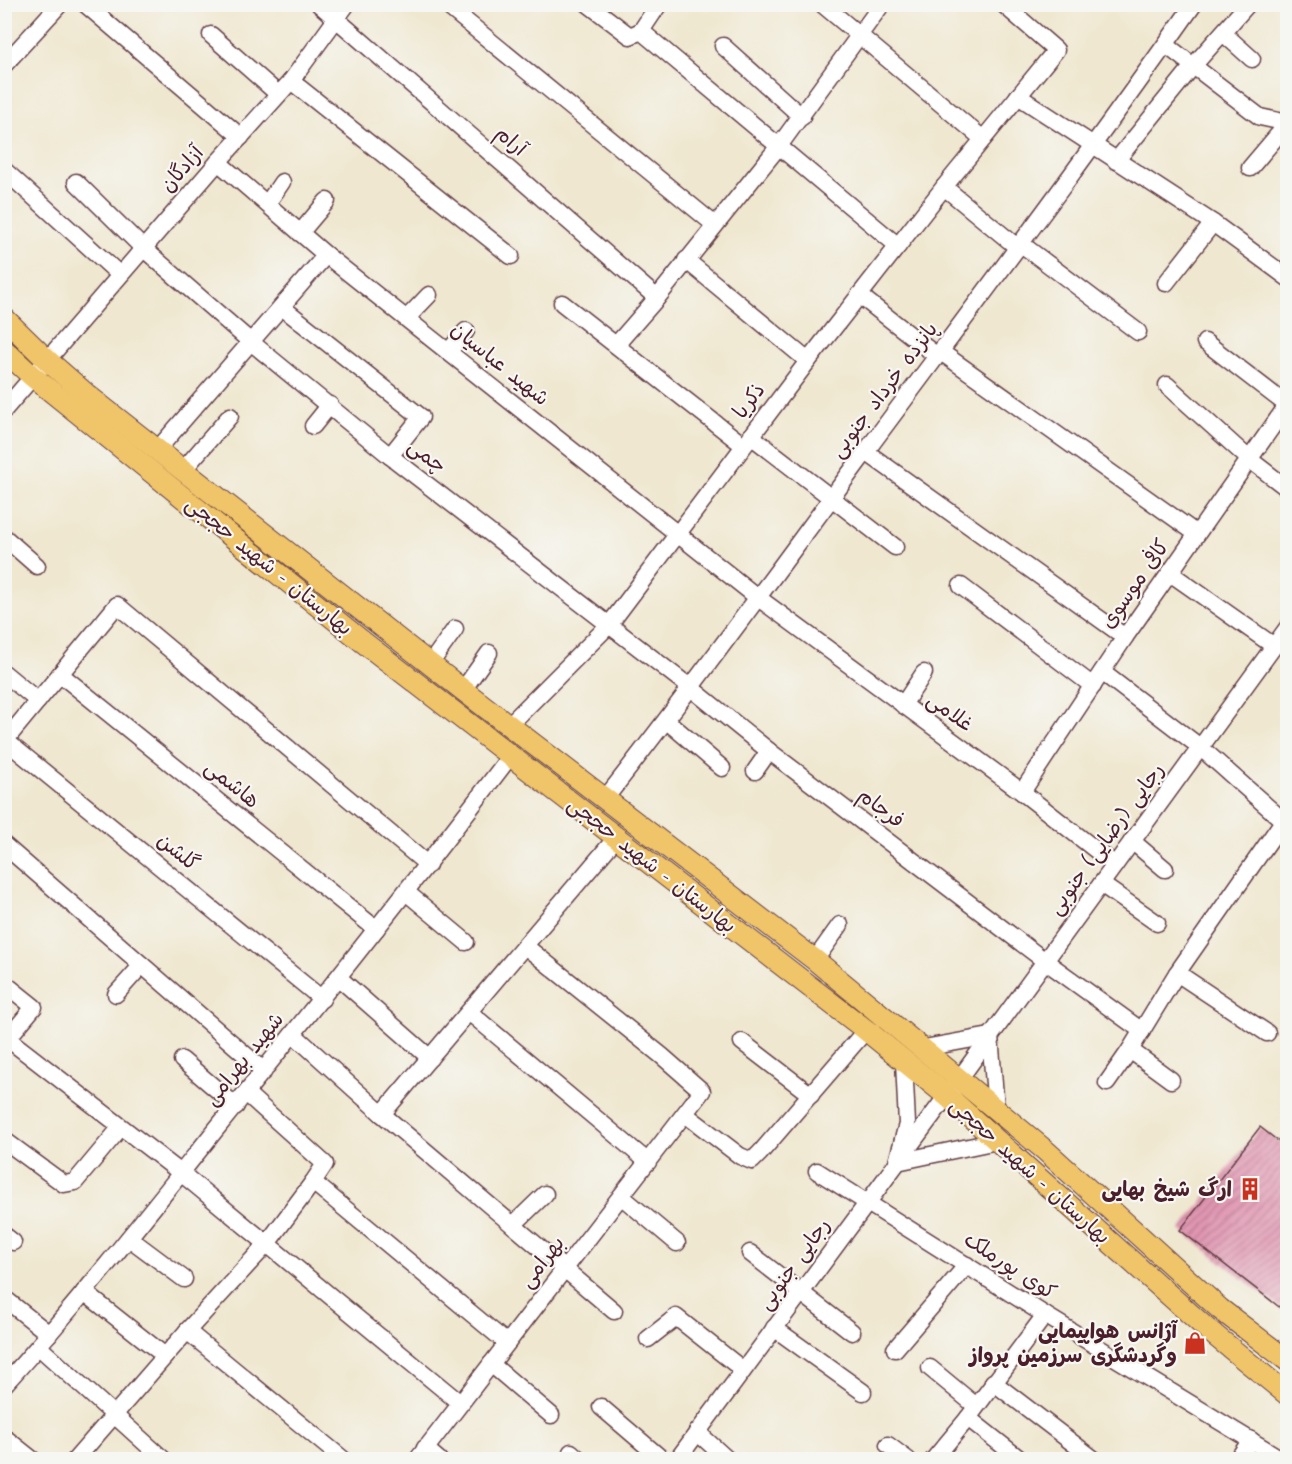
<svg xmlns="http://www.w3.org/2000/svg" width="1292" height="1464" viewBox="0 0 1292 1464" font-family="'Architects Daughter','Playpen Sans Arabic',sans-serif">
<defs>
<pattern id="building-hatch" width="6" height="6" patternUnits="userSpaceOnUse" patternTransform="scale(1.5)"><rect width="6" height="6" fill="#e197b2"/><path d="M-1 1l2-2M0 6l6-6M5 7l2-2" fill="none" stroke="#b87b91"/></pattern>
</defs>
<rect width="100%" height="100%" fill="#f6f6f2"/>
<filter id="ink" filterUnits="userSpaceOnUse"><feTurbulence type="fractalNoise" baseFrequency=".0167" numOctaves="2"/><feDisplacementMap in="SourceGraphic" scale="12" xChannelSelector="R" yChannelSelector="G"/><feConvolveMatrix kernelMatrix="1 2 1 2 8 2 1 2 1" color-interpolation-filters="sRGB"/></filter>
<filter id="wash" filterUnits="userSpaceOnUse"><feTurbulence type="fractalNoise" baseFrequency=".008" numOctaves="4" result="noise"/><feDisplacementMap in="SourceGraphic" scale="24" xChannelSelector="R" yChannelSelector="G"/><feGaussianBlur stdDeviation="1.35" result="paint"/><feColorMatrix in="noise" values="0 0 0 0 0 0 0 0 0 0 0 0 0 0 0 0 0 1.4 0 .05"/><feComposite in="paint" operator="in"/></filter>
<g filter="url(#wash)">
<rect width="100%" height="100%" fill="#efe7cf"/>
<g id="blocks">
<polygon fill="url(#building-hatch)" points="1260,1127 1287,1148 1287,1313 1180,1230"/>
</g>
</g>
<g filter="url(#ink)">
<use href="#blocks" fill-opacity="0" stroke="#633d44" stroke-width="1.5"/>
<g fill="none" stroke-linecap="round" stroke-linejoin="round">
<g stroke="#633d44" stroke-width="19">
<g id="minor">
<polyline points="85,4 241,137"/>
<polyline points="319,4 657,298"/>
<polyline points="445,4 715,225"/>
<polyline points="588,4 630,36 641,31"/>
<polyline points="659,4 641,31 898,246"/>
<polyline points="822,4 983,139"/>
<polyline points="1223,33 1252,59"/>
<polyline points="211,35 278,94"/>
<polyline points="1166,45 1260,117 1288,123"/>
<polyline points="723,46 802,117"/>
<polyline points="4,65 60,4"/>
<polyline points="291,81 511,256"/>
<polyline points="1018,96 1213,223 1288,278"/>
<polyline points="1116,161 1193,66 1248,4"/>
<polyline points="218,162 326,255 757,597 1022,792 1115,865"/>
<polyline points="1250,168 1288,123"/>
<polyline points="4,170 120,275"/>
<polyline points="76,182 144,249 252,343 390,456 691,688 769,751 1045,961 1142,1031"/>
<polyline points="944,187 1017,247"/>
<polyline points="267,204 282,182"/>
<polyline points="300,233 327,201"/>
<polyline points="1020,243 1138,332"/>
<polyline points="686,260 808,361"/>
<polyline points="1166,283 1213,223"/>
<polyline points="859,295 937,356"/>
<polyline points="562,303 743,445"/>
<polyline points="283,308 421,417 390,456"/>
<polyline points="407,318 429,295"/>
<polyline points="1205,342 1287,405"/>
<polyline points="616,345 657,298 779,146 882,4"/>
<polyline points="448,352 466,331"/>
<polyline points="941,352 1197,534"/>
<polyline points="1167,385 1249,459 1288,489"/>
<polyline points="4,410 218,162 291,81 347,4"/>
<polyline points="313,426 330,405"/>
<polyline points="751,436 895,547"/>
<polyline points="158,449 326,255"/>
<polyline points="866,452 1125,637"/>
<polyline points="184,469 230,416"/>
<polyline points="4,537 37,566"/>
<polyline points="1170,573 1274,646"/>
<polyline points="961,586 1093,686"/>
<polyline points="430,664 455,629"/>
<polyline points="1102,672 1200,747 1288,825"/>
<polyline points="4,673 38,701"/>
<polyline points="60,674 376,929"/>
<polyline points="463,690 489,653"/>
<polyline points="903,705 924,673"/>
<polyline points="667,721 722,768"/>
<polyline points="509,725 609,625 808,361 944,187 1056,50 1003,4"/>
<polyline points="6,741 322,999"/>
<polyline points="4,742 117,605 428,865"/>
<polyline points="755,771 769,751"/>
<polyline points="1022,792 1125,637 1288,404"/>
<path d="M 604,800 C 695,685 780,567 867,450 C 977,302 1088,155 1194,4"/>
<polyline points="1132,841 1165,869"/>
<polyline points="4,845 264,1071"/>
<polyline points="1101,884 1157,923"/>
<polyline points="406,892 466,942"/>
<polyline points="815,960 840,925"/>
<polyline points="1177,973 1267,1033"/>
<polyline points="339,978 430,1058"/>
<polyline points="4,983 34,1007 4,1043"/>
<polyline points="116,994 142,965"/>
<polyline points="469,1012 648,1162"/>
<polyline points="293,1034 382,1114 614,1311"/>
<polyline points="8,1039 181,1173 460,1403"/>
<polyline points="742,1042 811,1095"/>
<polyline points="924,1048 990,1036 996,1108"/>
<polyline points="1130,1050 1171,1080"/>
<polyline points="182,1060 236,1106"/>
<polyline points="904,1061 907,1124 897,1162 997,1141"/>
<polyline points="1107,1083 1130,1050 1177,973 1288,814"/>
<polyline points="246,1093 325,1164 313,1182 507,1343"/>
<polyline points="382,1114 616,838"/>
<polyline points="685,1114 740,1156 752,1161 760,1153 866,1030"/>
<polyline points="4,1140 64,1184 75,1182 121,1127"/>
<polyline points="817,1171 1045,1315 1283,1460"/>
<polyline points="621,1196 677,1243"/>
<polyline points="513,1225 545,1194"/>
<polyline points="4,1235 13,1242"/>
<polyline points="129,1238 184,1279"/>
<polyline points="750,1253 852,1332"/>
<polyline points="84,1292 165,1356"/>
<polyline points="4,1298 49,1334"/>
<polyline points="774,1328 863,1392"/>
<polyline points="187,1331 344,1460"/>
<polyline points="648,1339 676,1317 743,1370"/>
<polyline points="39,1347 164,1460"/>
<polyline points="895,1349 967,1265"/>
<polyline points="491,1364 551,1415"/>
<polyline points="930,1368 976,1406"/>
<polyline points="993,1382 1095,1460"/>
<path d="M 4,1385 C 77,1304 145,1218 213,1133 C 314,1008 414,883 511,755"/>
<polyline points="601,1407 663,1460"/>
<polyline points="968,1418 1021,1460"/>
<polyline points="697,1432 728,1460"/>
<polyline points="4,1437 33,1460"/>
<polyline points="888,1445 908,1460"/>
<polyline points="425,1448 439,1460"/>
<polyline points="571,1452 580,1460"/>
<polyline points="75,1460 187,1331 266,1245 313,1182"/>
<polyline points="417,1460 702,1091 662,1056 525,946"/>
<polyline points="677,1460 960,1078 1288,627"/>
<polyline points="933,1460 968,1418 1045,1315"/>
<polyline points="1237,1460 1251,1440"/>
</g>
</g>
<g stroke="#633d44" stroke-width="23">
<g id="major">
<polyline points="4,318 47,360 86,394 463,690 815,960 1046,1151 1220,1309 1288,1361"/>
<polyline points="4,350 32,376 363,642 866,1030 946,1095 1207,1329 1288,1395"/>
</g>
</g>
<use href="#minor" stroke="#fff" stroke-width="16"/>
<use href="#major" stroke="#f0c469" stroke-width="21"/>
</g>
</g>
<defs>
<g id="building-bare" transform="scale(1.8)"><path d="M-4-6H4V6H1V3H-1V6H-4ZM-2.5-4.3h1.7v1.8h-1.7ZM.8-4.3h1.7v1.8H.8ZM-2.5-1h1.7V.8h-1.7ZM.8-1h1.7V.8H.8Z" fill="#c8321e" stroke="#f6f6f2" stroke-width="2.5" paint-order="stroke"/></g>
<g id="shop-bare" transform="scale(1.8)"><path d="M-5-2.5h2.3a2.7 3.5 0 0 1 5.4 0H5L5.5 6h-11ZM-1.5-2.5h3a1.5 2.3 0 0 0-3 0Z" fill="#c8321e" stroke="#f6f6f2" stroke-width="2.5" paint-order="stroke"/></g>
</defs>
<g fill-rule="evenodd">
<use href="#building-bare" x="1250" y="1189"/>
<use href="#shop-bare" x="1195" y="1343"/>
</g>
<g text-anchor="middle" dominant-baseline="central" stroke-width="4.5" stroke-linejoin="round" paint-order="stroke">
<g font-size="21" fill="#4a1f2b" stroke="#f6f6f2">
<text transform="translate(511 141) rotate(41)">آرام</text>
<text transform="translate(182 169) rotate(-49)">آزادگان</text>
<text transform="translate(500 364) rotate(39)">شهید عباسیان</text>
<text transform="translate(884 390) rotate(-53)">پانزده خرداد جنوبی</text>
<text transform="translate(749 401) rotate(-53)">ذکریا</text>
<text transform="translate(427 456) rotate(38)">چمی</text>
<text transform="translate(269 566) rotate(39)">بهارستان - شهید حججی</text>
<text transform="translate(1135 584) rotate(-55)">کافی موسوی</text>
<text transform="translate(950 712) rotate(36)">غلامی</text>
<text transform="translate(232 784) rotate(39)">هاشمی</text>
<text transform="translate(881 808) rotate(37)">فرجام</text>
<text transform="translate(1106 839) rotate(-54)">رجایی (رضایی) جنوبی</text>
<text transform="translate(178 852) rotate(39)">گلشن</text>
<text transform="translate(652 865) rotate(38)">بهارستان - شهید حججی</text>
<text transform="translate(244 1059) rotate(-51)">شهید بهرامی</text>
<text transform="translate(1030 1171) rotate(42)">بهارستان - شهید حججی</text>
<text transform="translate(542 1262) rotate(-52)">بهرامی</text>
<text transform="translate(794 1264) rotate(-54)">رجایی جنوبی</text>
<text transform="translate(1010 1266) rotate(33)">کوی پورملک</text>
</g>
<g font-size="21" font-weight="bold" fill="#4a1f2b" stroke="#f6f6f2" text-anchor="end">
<text x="1232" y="1189">ارگ شیخ بهایی</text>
<text x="1177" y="1331">آژانس هواپیمایی<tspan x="1177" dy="24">و‌گردشگری سرزمین پرواز</tspan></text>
</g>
</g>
<rect width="1292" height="1464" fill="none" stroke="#f6f6f2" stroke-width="24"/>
</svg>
